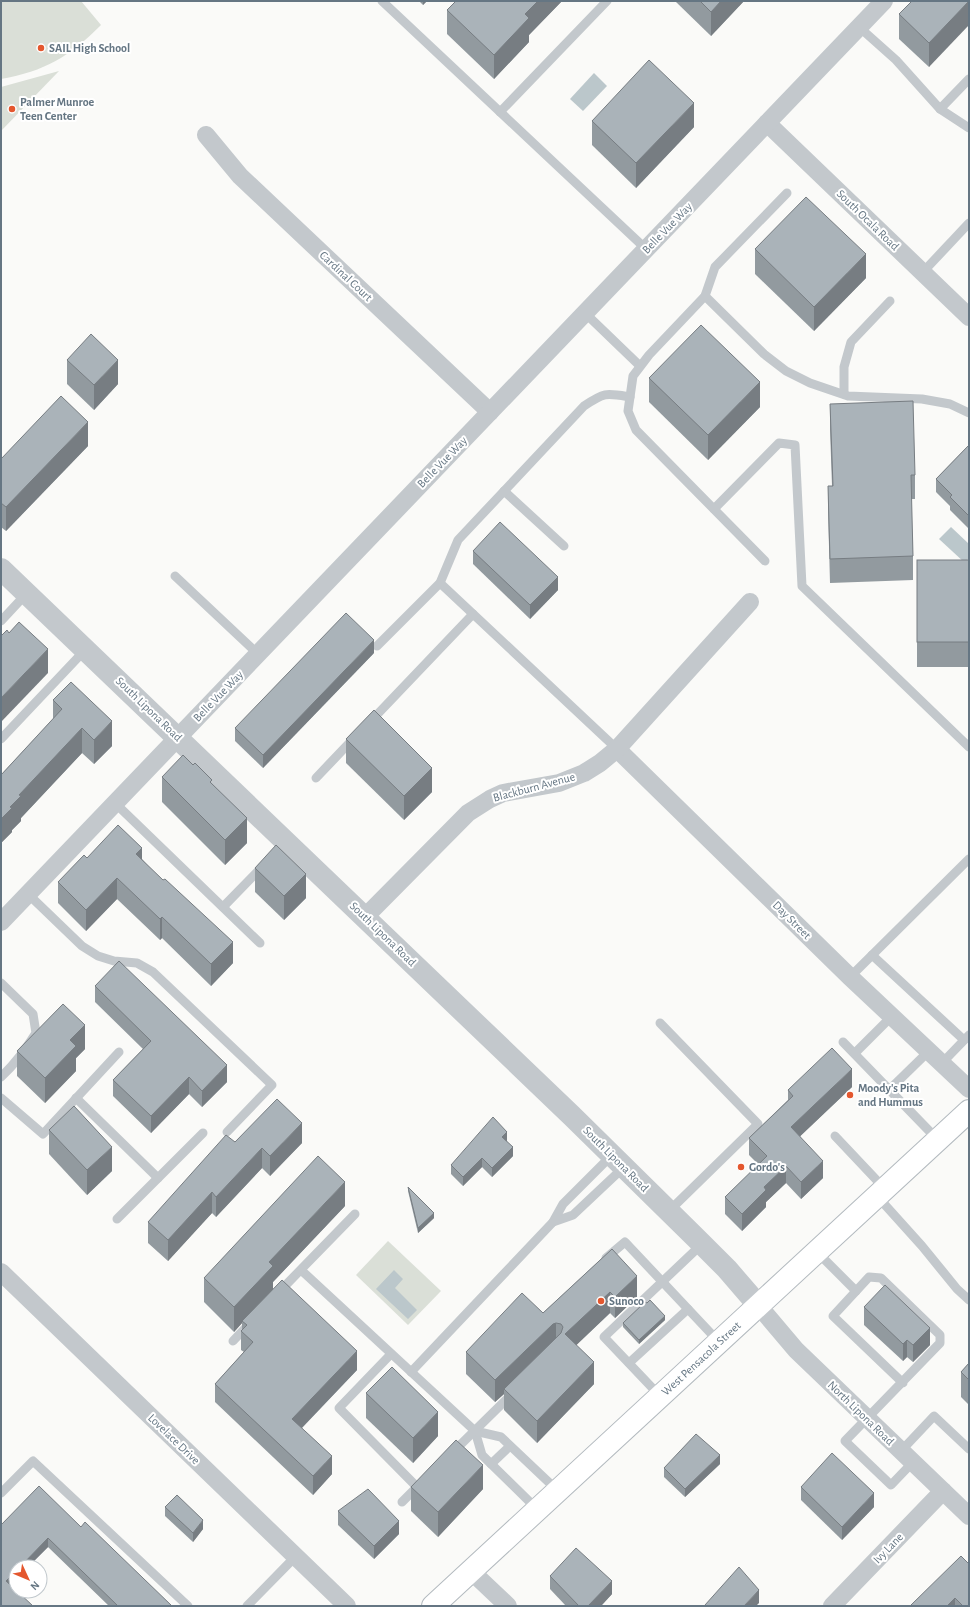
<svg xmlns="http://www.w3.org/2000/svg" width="970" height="1607" viewBox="0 0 970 1607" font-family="'Alegreya Sans',sans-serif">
<rect width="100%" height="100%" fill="#fafaf8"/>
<g fill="#dadfd7">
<path d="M 1,1 L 81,1 L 101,25 C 69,57 45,71 1,79 Z"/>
<polygon points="59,71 1,131 1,87"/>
<polygon points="388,1241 441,1291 408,1325 356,1275"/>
</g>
<g fill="#bbc7cb">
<polygon points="594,73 607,86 583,111 570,99"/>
<polygon points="951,527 969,544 969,558 965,563 939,539"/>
<polygon points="394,1270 403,1279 395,1288 417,1310 408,1319 376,1289"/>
</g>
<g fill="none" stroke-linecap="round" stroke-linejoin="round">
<g stroke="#b3babf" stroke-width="24">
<g id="secondary">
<path id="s1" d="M 433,1606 L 969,1111"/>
</g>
</g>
<g stroke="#c3c8cc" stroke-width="9">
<polyline points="382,1 646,249"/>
<polyline points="859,27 896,60 940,109 969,128"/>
<polyline points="940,109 969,79"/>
<polyline points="500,112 607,1"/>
<polyline points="923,272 969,223"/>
<polyline points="705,296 764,354 786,371 810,383 848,396 922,399 950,404 969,413"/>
<polyline points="585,313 640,366"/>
<polyline points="844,394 844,367 851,342 890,301"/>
<polyline points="504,491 564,546"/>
<polyline points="714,509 779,443 795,445 802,586 969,747"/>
<polyline points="765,561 636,430 628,411 633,376 649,355 705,296 715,267 787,193"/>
<polyline points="175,576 258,654"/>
<polyline points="440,583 617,749"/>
<polyline points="1,621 27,593"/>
<path d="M 377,646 L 440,583 L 458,540 L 584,406 C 605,392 606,393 630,397"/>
<polyline points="370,722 473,614"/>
<polyline points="1,739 86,649"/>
<polyline points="316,778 354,738"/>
<polyline points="115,803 260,943"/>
<polyline points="28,894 82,946 98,956 114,961 137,963 153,972 272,1085 227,1132"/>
<polyline points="223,907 262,867"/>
<polyline points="872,955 964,1040"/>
<polyline points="850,977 969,859"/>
<path d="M 1,983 L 33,1014 L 36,1033 C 26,1049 15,1064 1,1077"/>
<polyline points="660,1023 758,1124 669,1211"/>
<polyline points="843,1042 938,1140"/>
<polyline points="855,1053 892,1016"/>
<polyline points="942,1063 969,1035"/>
<polyline points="890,1089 929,1051"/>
<polyline points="1,1098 43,1134 119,1052"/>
<polyline points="76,1098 158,1178"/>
<polyline points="835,1136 885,1189"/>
<polyline points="877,1196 922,1246 957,1289 969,1300"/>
<polyline points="117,1219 203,1133"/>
<polyline points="553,1222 573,1215 624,1167"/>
<polyline points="816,1251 856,1291"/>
<polyline points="606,1258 625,1242 719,1342"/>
<polyline points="301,1270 475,1431 482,1455 538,1510"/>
<polyline points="278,1293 355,1214"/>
<polyline points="233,1341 250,1323"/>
<polyline points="391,1354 339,1408 417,1487"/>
<polyline points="629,1363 688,1309"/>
<polyline points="411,1372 553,1222 563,1204 612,1155"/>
<polyline points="903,1383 833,1316 869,1277 881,1278 940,1335 940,1343 845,1441 891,1485 913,1462"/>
<polyline points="660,1396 604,1337 702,1244"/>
<polyline points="475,1431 501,1437 558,1491"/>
<polyline points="901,1451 934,1416 969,1449"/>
<polyline points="453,1452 512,1394"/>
<polyline points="491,1464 510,1446"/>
<polyline points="1,1493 33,1461 188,1606"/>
<polyline points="402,1502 419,1485"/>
<polyline points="247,1606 296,1556"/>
</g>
<g stroke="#c3c8cc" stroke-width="18">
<polyline points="767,123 969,317"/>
<polyline points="206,135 240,176 490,412"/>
<polyline points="617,749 850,977 969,1089"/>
<polyline points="365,917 468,813 490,799 503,793 559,783 584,773 600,763 617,749 750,602"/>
<polyline points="1,922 884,1"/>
<polyline points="1,1272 347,1606"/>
<polyline points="758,1305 796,1350 969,1516"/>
<polyline points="471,1571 508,1606"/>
<polyline points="832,1606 943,1491"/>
</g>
<polyline stroke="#c3c8cc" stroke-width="22" points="1,569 572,1116 696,1238 727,1269 758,1305"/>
<use href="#secondary" stroke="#fff" stroke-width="22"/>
</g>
<g fill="#929a9f">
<polygon points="419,1 427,1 423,5"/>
<polygon points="456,1 562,1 529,35 529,42 494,79 447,34 447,10"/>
<polygon points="675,1 744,1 711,36"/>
<polygon points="969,1 929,67 899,39 899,14"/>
<polygon points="592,121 694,127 636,188 592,145"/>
<polygon points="755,249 866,278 814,331 755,274"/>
<polygon points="67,360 118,384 94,410 67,384"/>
<polygon points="649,378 760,407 708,460 649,402"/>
<polygon points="830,404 915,475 915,499 911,499 913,556 913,580 830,583 828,510 828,486 832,486 830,429"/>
<polygon points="969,445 969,529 950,510 950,506 936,492 936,479"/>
<polygon points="88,446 6,531 1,527 1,459"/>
<polygon points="473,551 558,590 530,619 473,564"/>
<rect x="917" y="560" width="52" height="107"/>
<polygon points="374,653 263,768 235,741 235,728"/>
<polygon points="53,700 112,746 94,764 82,753 21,818 21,821 12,830 12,832 1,843 1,775 53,719"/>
<polygon points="346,739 432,792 404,820 346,763"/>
<polygon points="162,777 212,784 247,843 225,865 162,802"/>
<polygon points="87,858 142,859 233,963 211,986 162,938 160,940 117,899 86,931 58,903 58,882"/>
<polygon points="255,868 306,898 284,920 255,892"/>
<polygon points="95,986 227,1082 202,1107 189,1094 151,1133 113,1096 113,1080 143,1049 95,1002"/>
<polygon points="85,1049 76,1058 76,1071 45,1103 17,1076 17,1051"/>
<polygon points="852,1087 800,1136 823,1178 801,1199 786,1183 766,1202 766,1207 742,1231 725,1214 725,1197 759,1165 749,1155 749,1138 788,1100 788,1090"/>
<polygon points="49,1130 112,1171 87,1195 49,1154"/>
<polygon points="507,1141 513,1156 492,1177 482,1167 463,1186 451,1174 451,1165"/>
<polygon points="235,1142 302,1143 270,1176 262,1168 216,1217 212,1213 168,1261 148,1243 148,1222"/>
<polygon points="408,1187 434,1218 418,1233 408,1191"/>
<polygon points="345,1206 273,1282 273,1289 357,1370 302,1428 332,1474 313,1495 215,1402 215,1384 244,1352 241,1350 241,1331 242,1330 242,1323 234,1332 204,1302 204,1278"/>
<polygon points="612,1249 637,1297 615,1318 610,1313 576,1345 594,1384 537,1443 504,1410 504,1394 495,1402 466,1374 466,1352 543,1313"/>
<polygon points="647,1303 665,1320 639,1344 623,1327 623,1323"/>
<polygon points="864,1307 930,1345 913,1362 907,1357 903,1361 864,1325"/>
<polygon points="969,1363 969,1405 961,1397 961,1372"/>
<polygon points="366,1393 438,1436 413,1463 366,1418"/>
<polygon points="720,1464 685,1497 664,1477 664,1468"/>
<polygon points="411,1487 483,1489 438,1537 411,1511"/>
<polygon points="801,1487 874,1507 842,1540 801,1500"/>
<polygon points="165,1507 203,1529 193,1542 165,1516"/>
<polygon points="338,1511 399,1534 374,1559 338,1525"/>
<polygon points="1,1525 81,1527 172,1606 109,1606 48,1547 28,1567 16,1567 16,1580 11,1585 1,1606"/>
<polygon points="969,1564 969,1606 910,1606"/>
<polygon points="550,1576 612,1594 601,1606 566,1606 550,1589"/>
</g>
<g fill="#777d82">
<polygon points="423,1 427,1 423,5"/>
<polygon points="538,1 562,1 529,35 529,42 494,79 494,55 525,14"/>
<polygon points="721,1 744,1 711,36 711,12"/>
<polygon points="969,1 969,25 929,67 929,43"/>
<polygon points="694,103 694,127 636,188 636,163"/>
<polygon points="866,254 866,278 814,331 814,307"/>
<polygon points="118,360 118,384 94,410 94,385"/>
<polygon points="760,382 760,407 708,460 708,435"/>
<polygon points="88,422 88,446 6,531 6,507"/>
<polygon points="558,577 558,590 530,619 530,605"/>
<polygon points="374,640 374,653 263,768 263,755"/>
<polygon points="48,649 48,673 1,722 1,698"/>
<polygon points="112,721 112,746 94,764 94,740"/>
<polygon points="82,728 82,753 21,818 21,821 12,830 12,832 1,843 1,819 19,795"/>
<polygon points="432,768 432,792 404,820 404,796"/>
<polygon points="247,818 247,843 225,865 225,840"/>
<polygon points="142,848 142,869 136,854"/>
<polygon points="306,874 306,898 284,920 284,896"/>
<polygon points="117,878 117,899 86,931 86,910"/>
<polygon points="162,917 162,938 160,940 160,919"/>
<polygon points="233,942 233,963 211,986 211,964"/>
<polygon points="85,1025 85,1049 76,1058 76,1071 45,1103 45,1078 70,1040"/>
<polygon points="227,1065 227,1082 202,1107 202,1091"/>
<polygon points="852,1069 852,1087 791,1145 791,1127"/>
<polygon points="189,1077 189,1094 151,1133 151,1116"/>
<polygon points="302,1123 302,1143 270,1176 270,1156"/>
<polygon points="507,1132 507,1141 502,1146 502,1137"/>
<polygon points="112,1147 112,1171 87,1195 87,1170"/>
<polygon points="513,1147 513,1156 492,1177 492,1168"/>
<polygon points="262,1148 262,1168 216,1217 216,1197"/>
<polygon points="482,1158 482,1167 463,1186 463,1177"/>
<polygon points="823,1161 823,1178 801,1199 801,1182"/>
<polygon points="786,1166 786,1183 766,1202 766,1207 742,1231 742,1214 764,1187"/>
<polygon points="345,1182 345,1206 273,1282 273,1291 242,1321 242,1323 234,1332 234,1307 269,1262"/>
<polygon points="212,1192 212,1213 168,1261 168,1240"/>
<polygon points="434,1213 434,1218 418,1233 418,1228"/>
<polygon points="637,1276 637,1297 615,1318 615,1297"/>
<polygon points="610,1292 610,1313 565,1356 565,1334"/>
<polygon points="665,1316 665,1320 639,1344 639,1340"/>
<polygon points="556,1323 556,1344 504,1389 504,1394 495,1402 495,1380 553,1324"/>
<polygon points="930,1328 930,1345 913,1362 913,1345"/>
<polygon points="907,1340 907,1357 903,1361 903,1344"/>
<polygon points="357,1351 357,1370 292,1438 292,1419"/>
<polygon points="594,1362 594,1384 537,1443 537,1421"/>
<polygon points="438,1412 438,1436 413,1463 413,1438"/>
<polygon points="720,1455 720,1464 685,1497 685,1489"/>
<polygon points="332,1456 332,1474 313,1495 313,1476"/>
<polygon points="483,1465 483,1489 438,1537 438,1512"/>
<polygon points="874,1493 874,1507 842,1540 842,1527"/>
<polygon points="203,1520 203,1529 193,1542 193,1533"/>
<polygon points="399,1521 399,1534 374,1559 374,1546"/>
<polygon points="48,1538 48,1547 28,1567 20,1567"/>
<polygon points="16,1571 16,1580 6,1590 6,1581"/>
<polygon points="612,1581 612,1594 601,1606 588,1606"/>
<polygon points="759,1590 759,1603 756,1606 744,1606"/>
<polygon points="955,1598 955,1606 947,1606"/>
</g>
<g fill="#aab3b9" stroke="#777d82">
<polygon points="456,1 538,1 525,14 529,18 494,55 447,10"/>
<polygon points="700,1 721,1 711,12"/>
<polygon points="912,1 969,1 929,43 899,14"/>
<polygon points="649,60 694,103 636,163 592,121"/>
<polygon points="806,197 866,254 814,307 755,249"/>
<polygon points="701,325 760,382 708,435 649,378"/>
<polygon points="91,334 118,360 94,385 67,360"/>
<polygon points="61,396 88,422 6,507 1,503 1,459"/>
<polygon points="913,401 915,475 911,475 913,556 830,559 828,486 833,486 830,404"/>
<polygon points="969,445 969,516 950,497 952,495 936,479"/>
<polygon points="500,522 558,577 530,605 473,551"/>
<rect x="917" y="560" width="52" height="82"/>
<polygon points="346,613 374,640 263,755 235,728"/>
<polygon points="19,622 48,649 1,698 1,636 7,630 9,633"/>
<polygon points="71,682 112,721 94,740 82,728 19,795 21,796 10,807 12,808 1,819 1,775 62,709 53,700"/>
<polygon points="374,710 432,768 404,796 346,739"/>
<polygon points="183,755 193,765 195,763 212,780 210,782 247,818 225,840 162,777"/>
<polygon points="118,825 142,848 136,854 163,880 165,879 233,942 211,964 162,917 160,919 117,878 86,910 58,882 84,855 87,858"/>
<polygon points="276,845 306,874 284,896 255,868"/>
<polygon points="119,961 227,1065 202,1091 189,1077 151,1116 113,1080 151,1041 95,986"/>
<polygon points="63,1004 85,1025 70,1040 76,1046 45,1078 17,1051"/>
<polygon points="832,1048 852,1069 791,1127 823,1161 801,1182 786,1166 764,1187 766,1190 742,1214 725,1197 767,1156 749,1138 793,1096 788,1090"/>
<polygon points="277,1099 302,1123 270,1156 262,1148 216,1197 212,1192 168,1240 148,1222 226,1135 235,1142"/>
<polygon points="74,1106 112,1147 87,1170 49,1130"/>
<polygon points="493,1117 507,1132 502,1137 513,1147 492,1168 482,1158 463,1177 451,1165"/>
<polygon points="318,1156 345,1182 269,1262 273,1266 234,1307 204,1278"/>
<polygon points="408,1187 434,1213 418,1228"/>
<polygon points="612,1249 637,1276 615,1297 610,1292 565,1334 594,1362 537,1421 504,1389 561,1333 563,1327 561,1324 556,1323 553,1324 495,1380 466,1352 522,1293 543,1313"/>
<polygon points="282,1280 357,1351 292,1419 332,1456 313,1476 215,1384 253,1342 241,1331 247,1325 242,1321"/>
<polygon points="885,1285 930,1328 913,1345 907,1340 903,1344 864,1307"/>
<polygon points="650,1300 665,1316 639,1340 623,1323 645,1302 647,1303"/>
<polygon points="969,1363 969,1380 961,1372"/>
<polygon points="392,1367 438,1412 413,1438 366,1393"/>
<polygon points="696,1434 720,1455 685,1489 664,1468"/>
<polygon points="456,1440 483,1465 438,1512 411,1487"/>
<polygon points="832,1453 874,1493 842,1527 801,1487"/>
<polygon points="39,1486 81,1527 85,1522 172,1606 118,1606 48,1538 20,1567 16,1567 16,1571 6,1581 16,1590 16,1591 17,1591 33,1606 1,1606 1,1525"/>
<polygon points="368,1489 399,1521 374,1546 338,1511"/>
<polygon points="177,1495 203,1520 193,1533 165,1507"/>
<polygon points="576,1548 612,1581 588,1606 579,1606 550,1576"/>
<polygon points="961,1556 969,1564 969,1606 963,1606 955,1598 947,1606 910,1606"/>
<polygon points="739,1567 759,1590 744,1606 705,1606 705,1605"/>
</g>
<g fill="#e4572e" stroke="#fff" stroke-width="1.5">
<circle cx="41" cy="48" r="4"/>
<circle cx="12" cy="109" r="4"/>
<circle cx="850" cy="1095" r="4"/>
<circle cx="741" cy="1167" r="4"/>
<circle cx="601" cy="1301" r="4"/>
</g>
<g text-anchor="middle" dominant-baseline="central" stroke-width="4" stroke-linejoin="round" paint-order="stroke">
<g font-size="12" font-weight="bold" fill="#657683" stroke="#fff" text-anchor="start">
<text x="49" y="48">SAIL High School</text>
<text x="20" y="102">Palmer Munroe<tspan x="20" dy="14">Teen Center</tspan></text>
<text x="858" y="1088">Moody's Pita<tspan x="858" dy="14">and Hummus</tspan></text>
<text x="749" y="1167">Gordo's</text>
<text x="609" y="1301">Sunoco</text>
</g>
<g font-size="12" fill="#657683" stroke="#fff">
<text transform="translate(868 220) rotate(44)">South Ocala Road</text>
<text transform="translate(667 228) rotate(-46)">Belle Vue Way</text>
<text transform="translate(346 276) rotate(43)">Cardinal Court</text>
<text transform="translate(442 462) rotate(-46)">Belle Vue Way</text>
<text transform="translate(218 696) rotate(-46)">Belle Vue Way</text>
<text transform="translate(149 709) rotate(44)">South Lipona Road</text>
<text transform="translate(534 787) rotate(-15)">Blackburn Avenue</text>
<text transform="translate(792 920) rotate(45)">Day Street</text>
<text transform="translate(383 934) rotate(44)">South Lipona Road</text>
<text transform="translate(616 1159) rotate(45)">South Lipona Road</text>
<text stroke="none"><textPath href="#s1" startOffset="365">West Pensacola Street</textPath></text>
<text transform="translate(861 1413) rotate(44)">North Lipona Road</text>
<text transform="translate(174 1439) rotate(44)">Lovelace Drive</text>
<text transform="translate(888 1548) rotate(-46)">Ivy Lane</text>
</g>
</g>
<rect width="970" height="1607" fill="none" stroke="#657683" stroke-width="4"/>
<g transform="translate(28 1579) rotate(134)"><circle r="19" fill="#ffffff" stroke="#c1c8cd"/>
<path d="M0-3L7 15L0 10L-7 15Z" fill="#e4572e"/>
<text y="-6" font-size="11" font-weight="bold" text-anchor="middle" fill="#657683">N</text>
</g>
</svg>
